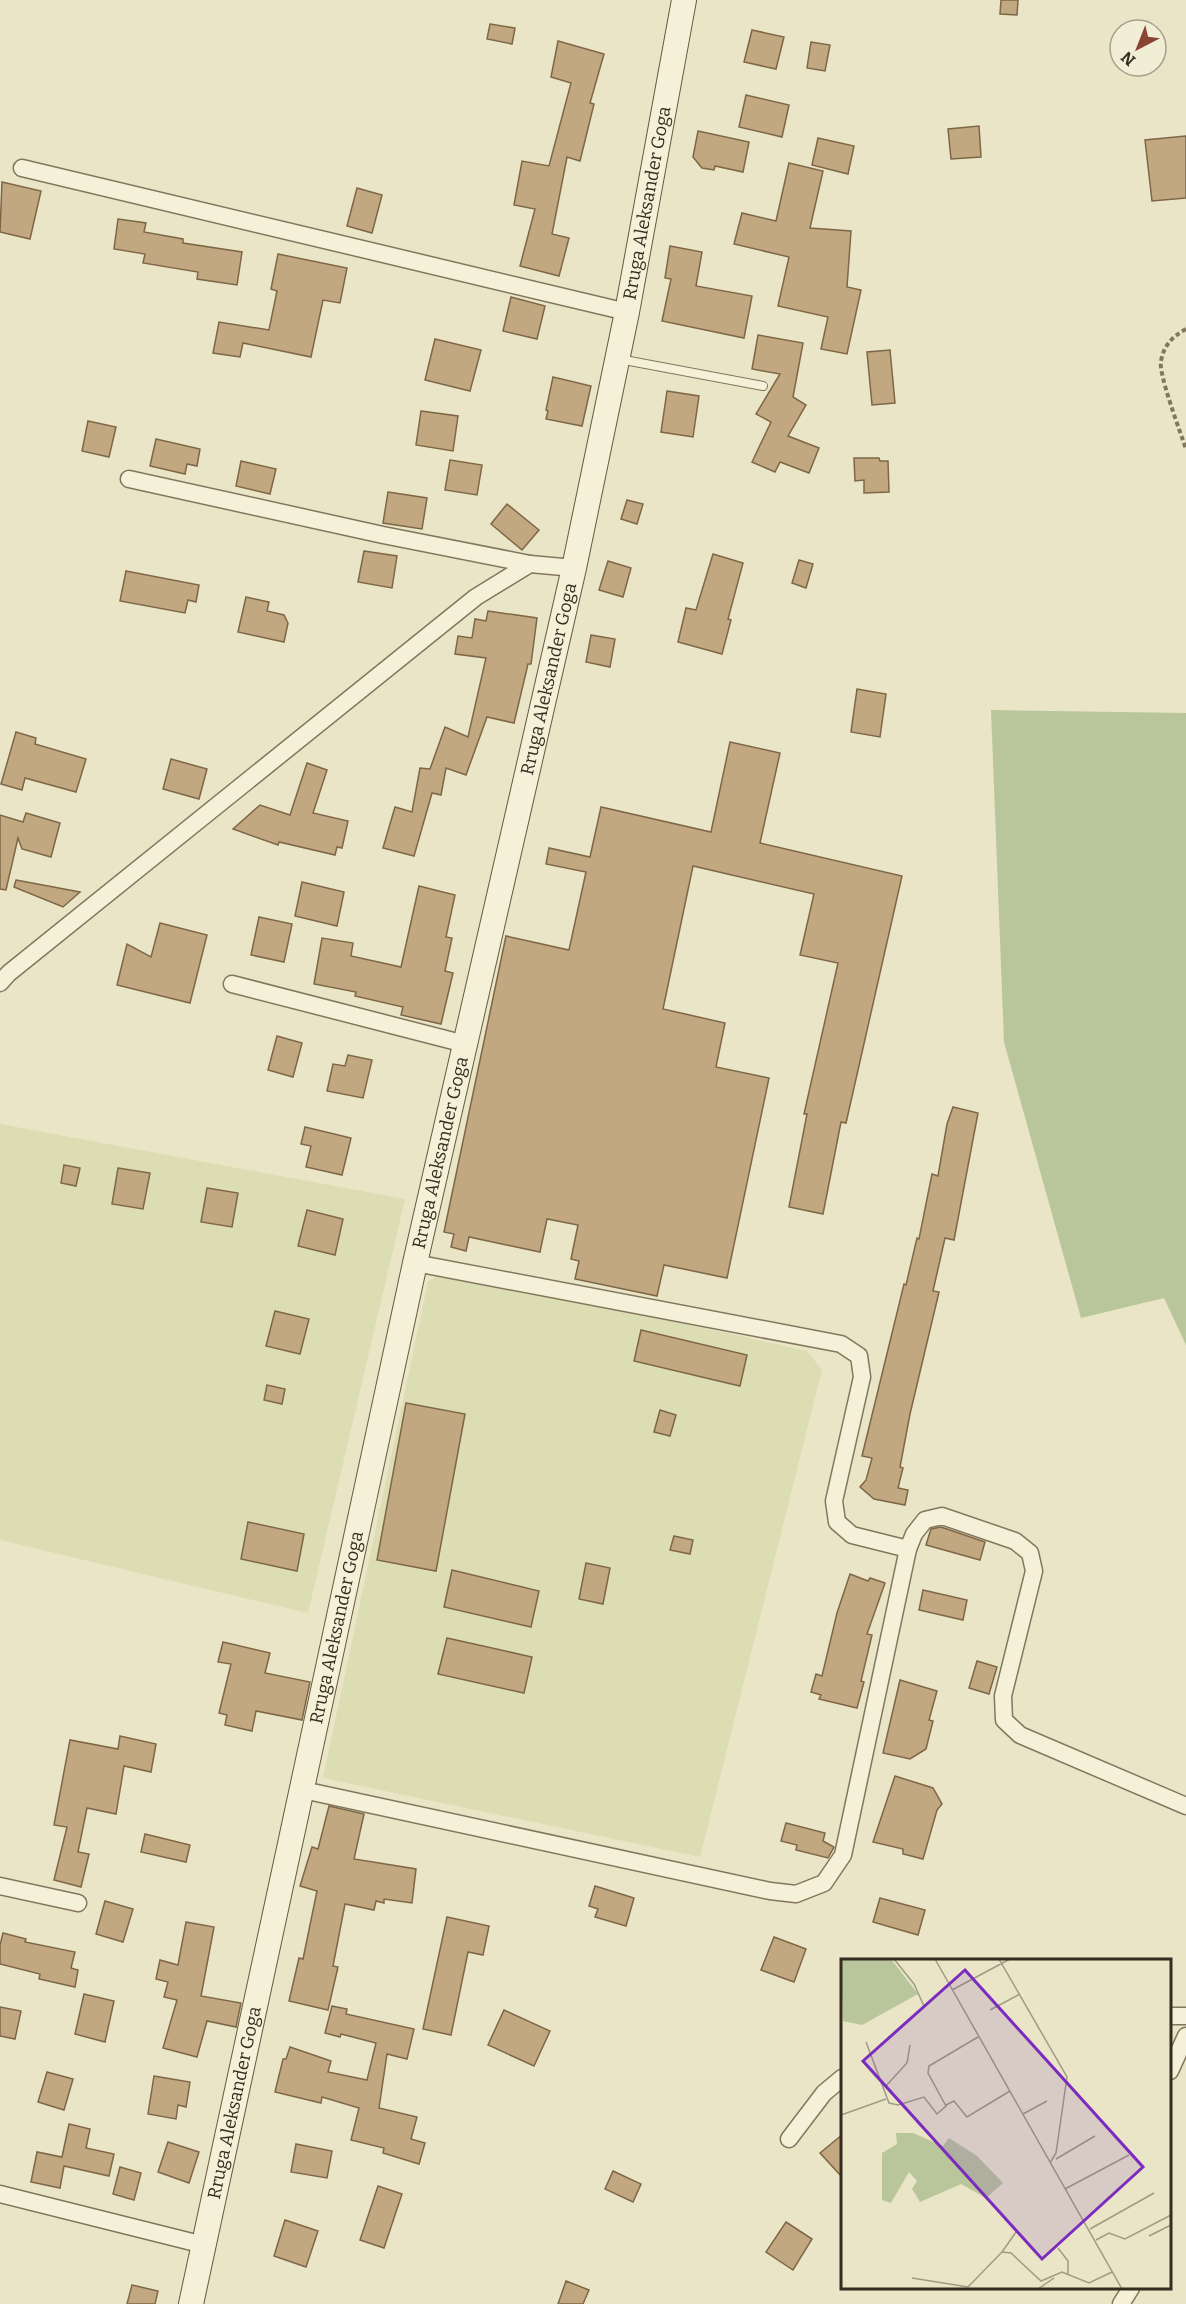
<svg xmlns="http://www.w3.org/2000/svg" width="1186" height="2304" viewBox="0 0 1186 2304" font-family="Bitter,serif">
<rect width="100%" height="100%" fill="#e9e5c6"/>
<g fill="#ddddb4">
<polygon points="0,1124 405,1199 308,1613 0,1540"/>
<polygon points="445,1270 807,1351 822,1370 700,1857 323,1778 428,1282"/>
</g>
<polygon fill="#b9c69b" points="991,710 1186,713 1186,1345 1164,1298 1081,1318 1004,1042"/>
<g fill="#c2a880" stroke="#7e6747" stroke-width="1.5">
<polygon points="1001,0 1018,0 1017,15 1000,14"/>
<polygon points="490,24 515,28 512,44 487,39"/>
<polygon points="752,30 784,37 776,69 744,62"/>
<polygon points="558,41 604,54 590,103 594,104 580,161 567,157 552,234 569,238 559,276 520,266 535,209 514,205 522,161 549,166 571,83 551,77"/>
<polygon points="811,42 830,45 825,71 807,68"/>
<polygon points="746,95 789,105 782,137 739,127"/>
<polygon points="979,126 981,157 951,159 948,129"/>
<polygon points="698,131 749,142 743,172 715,166 714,170 702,168 693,157"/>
<polygon points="1186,136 1186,198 1152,201 1145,140"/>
<polygon points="818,138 854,146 848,174 812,165"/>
<polygon points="789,163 823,171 810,228 851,231 847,287 861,290 847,354 821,349 828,317 778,306 789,257 734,244 742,213 776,221"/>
<polygon points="2,182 41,191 30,239 0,232"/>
<polygon points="357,188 382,195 372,233 347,226"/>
<polygon points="118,219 146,223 144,232 183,239 183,243 242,252 237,285 197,279 198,272 143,263 145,254 114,249"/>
<polygon points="670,246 702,252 696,286 752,296 744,338 662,321 671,279 665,278"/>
<polygon points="278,254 347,268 340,303 323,300 311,357 243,343 240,357 213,353 219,322 269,330 277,291 271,289"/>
<polygon points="511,297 545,306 537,339 503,331"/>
<polygon points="758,335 803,343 793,397 806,405 788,436 819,448 809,473 780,462 775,472 752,462 771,422 756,414 780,374 752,369"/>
<polygon points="435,339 481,350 470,391 425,380"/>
<polygon points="890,350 895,403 872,405 867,352"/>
<polygon points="553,377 591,386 582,426 546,419 548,411 546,410"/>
<polygon points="667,391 699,396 693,437 661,432"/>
<polygon points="421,411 458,416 453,451 416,445"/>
<polygon points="88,421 116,427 109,457 82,451"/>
<polygon points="156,439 200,449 197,466 187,464 185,474 150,466"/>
<polygon points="854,458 879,458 880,461 888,461 889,492 864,493 864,480 855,481"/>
<polygon points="450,460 482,465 477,495 445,490"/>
<polygon points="241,461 276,469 270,494 236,486"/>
<polygon points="388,492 427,498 422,529 383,523"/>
<polygon points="627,500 643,504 637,524 621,519"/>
<polygon points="507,504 539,530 522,550 491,524"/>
<polygon points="364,551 397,556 392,588 358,582"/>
<polygon points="713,554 743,563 728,619 731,620 722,654 678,642 686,608 696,610"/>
<polygon points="799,560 813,564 806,588 792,583"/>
<polygon points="608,561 631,568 623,597 599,590"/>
<polygon points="126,571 199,585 196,602 188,600 185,613 120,601"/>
<polygon points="246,597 269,602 267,611 284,615 288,623 284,642 238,632"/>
<polygon points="488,611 537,618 531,664 528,664 514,723 487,717 466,775 446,768 441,795 432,793 414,856 383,848 395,807 412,812 420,768 430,769 445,727 468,737 486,658 455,654 458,636 472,638 475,619 486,621"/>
<polygon points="591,635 615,639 610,667 586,662"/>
<polygon points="857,689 886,694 880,737 851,732"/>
<polygon points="16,732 36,738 35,744 86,759 76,792 25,778 22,790 1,784"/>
<polygon points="730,742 780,753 760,843 902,876 846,1123 841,1122 823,1214 789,1207 807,1114 804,1114 838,963 800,955 814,894 693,866 663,1009 725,1023 716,1067 769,1078 727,1278 664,1265 657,1296 575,1279 579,1261 571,1259 578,1225 547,1219 540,1252 469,1237 466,1251 451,1247 454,1234 444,1232 506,936 569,950 586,872 546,864 549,848 590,857 601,807 711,832"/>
<polygon points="171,759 207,769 199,799 163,789"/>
<polygon points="307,763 327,770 313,813 348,821 342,848 337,847 335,855 279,842 278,845 233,829 260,805 290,815"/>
<polygon points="26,813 60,823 51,857 22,849 18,838 6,890 0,889 0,815 23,822"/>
<polygon points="16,880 80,892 63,907 14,887"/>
<polygon points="302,882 344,892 337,926 295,916"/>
<polygon points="419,886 455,895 446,937 452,938 445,971 453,973 441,1024 401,1015 403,1007 355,996 356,992 314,984 322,938 353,943 351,956 401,967"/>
<polygon points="259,917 292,924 284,962 251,955"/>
<polygon points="160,923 207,935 190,1003 117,985 127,944 151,957"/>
<polygon points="277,1036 302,1043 293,1077 268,1070"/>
<polygon points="348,1055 372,1060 363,1098 327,1091 333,1064 345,1066"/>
<polygon points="953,1107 978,1113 954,1240 945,1238 933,1291 939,1292 910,1414 900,1467 903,1468 898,1488 908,1490 905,1505 874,1499 860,1487 866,1480 872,1458 862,1456 904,1284 906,1285 917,1238 919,1239 932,1174 938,1176 947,1124"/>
<polygon points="305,1127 351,1138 342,1175 306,1167 311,1146 301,1144"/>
<polygon points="64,1165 80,1168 76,1186 61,1183"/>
<polygon points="118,1168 150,1173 143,1209 112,1204"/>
<polygon points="207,1188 238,1193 232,1227 201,1222"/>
<polygon points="307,1210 343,1219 335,1255 298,1246"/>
<polygon points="275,1311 309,1319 300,1354 266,1346"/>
<polygon points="641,1330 747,1355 740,1386 634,1361"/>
<polygon points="267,1385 285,1389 282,1404 264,1400"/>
<polygon points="406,1403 465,1414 436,1571 377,1560"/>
<polygon points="660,1410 676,1415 670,1436 654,1432"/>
<polygon points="248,1522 304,1534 297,1571 241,1559"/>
<polygon points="941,1527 985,1542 980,1560 926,1545 931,1529"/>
<polygon points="674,1536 693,1540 690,1554 670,1550"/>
<polygon points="586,1563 610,1568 603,1604 579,1599"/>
<polygon points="452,1570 539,1591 531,1627 444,1607"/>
<polygon points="850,1574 868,1581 870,1578 885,1583 867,1634 872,1635 861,1681 864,1682 857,1708 819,1699 821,1695 811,1692 816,1674 822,1676 837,1613"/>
<polygon points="923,1590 967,1600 963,1620 919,1610"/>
<polygon points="447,1638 532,1657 524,1693 438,1674"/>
<polygon points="223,1642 270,1653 265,1673 310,1682 302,1720 256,1711 252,1731 225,1725 227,1715 219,1713 231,1664 218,1662"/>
<polygon points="977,1661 997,1667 989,1694 969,1688"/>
<polygon points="900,1680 937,1691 929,1720 933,1721 926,1749 910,1759 883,1753"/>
<polygon points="120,1736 156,1744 151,1772 124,1766 116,1814 87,1808 78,1852 89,1854 81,1887 54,1880 67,1827 54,1825 70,1740 118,1749"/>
<polygon points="895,1776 933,1788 942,1804 937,1810 923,1859 903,1854 903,1849 873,1842"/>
<polygon points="329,1806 364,1814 354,1859 416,1869 412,1903 384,1899 384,1903 376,1901 374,1910 345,1904 333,1966 338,1967 328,2010 289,2001 299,1958 303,1959 317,1891 300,1886 312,1847 318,1849"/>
<polygon points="786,1823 825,1833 823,1841 834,1847 828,1858 796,1850 797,1845 781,1841"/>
<polygon points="145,1834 190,1845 186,1862 141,1852"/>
<polygon points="595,1886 634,1898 626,1926 595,1917 598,1909 589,1906"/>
<polygon points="880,1898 925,1910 918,1935 873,1922"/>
<polygon points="105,1901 133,1909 123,1942 96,1934"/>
<polygon points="447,1917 489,1926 483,1955 468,1952 451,2035 423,2029"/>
<polygon points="186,1922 214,1927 201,1996 241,2003 236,2027 207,2021 197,2057 163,2048 177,2000 164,1997 168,1982 156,1979 160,1960 178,1965"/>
<polygon points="3,1933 26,1939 25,1942 75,1952 71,1968 78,1970 75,1987 39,1979 40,1974 0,1964 0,1945"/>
<polygon points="774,1937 806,1949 794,1982 761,1970"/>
<polygon points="84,1994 114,2001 105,2042 75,2034"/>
<polygon points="332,2006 347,2009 346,2014 414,2029 407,2059 387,2054 379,2108 417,2117 411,2139 425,2143 419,2164 383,2153 384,2148 351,2140 359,2108 322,2097 321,2103 275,2092 283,2059 286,2059 290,2047 331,2061 328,2072 367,2080 376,2043 341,2034 340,2037 325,2033"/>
<polygon points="0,2007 21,2011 15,2039 0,2036"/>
<polygon points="504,2010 550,2031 534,2066 488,2045"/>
<polygon points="47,2072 73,2079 64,2110 38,2102"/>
<polygon points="154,2076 190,2082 186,2107 178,2105 176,2119 148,2114"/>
<polygon points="69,2124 90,2129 86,2148 114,2154 109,2176 64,2166 60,2188 31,2182 37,2152 62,2157"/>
<polygon points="843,2134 843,2178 820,2153"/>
<polygon points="168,2142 199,2152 189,2183 158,2172"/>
<polygon points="296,2144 332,2151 327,2178 291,2172"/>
<polygon points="120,2167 141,2173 134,2200 113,2194"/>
<polygon points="613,2171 641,2184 633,2202 605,2189"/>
<polygon points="378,2186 402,2194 384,2248 360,2240"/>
<polygon points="285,2220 318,2231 306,2267 274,2256"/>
<polygon points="786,2222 812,2239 793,2270 766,2252"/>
<polygon points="566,2281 589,2290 583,2304 558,2304"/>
<polygon points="132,2285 158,2291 155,2304 127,2304"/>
</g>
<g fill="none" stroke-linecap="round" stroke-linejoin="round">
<g stroke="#82775e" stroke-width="10">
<polyline id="service" points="619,359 763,386"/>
</g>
<g stroke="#82775e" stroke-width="19">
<g id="minor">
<polyline points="22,168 627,312"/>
<polyline points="129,479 383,535 530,564"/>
<polyline points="0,983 9,973 476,597 530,564 574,568"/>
<polyline points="232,984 465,1044"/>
<polyline points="415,1263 841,1344 859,1356 862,1377 834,1501 837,1522 852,1535 908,1549"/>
<polyline points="303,1790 770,1891 796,1894 824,1883 843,1855 908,1549 914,1534 925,1520 942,1516 1015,1541 1030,1553 1034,1571 1003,1696 1004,1720 1020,1735 1186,1806"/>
<polyline points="0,1886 78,1903"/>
<polyline points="1170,2016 1186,2016"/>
<polyline points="1170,2071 1186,2036"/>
<polyline points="789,2139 824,2093 842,2078"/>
<polyline points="0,2194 204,2245"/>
<polyline points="1121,2304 1131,2288"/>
</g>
</g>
<g stroke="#645941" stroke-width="26">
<g id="secondary">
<path id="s1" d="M 191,2304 L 415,1263 L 574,568 L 627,312 L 684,0"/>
</g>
</g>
<path stroke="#82775e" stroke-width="4" stroke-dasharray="4.5 3" stroke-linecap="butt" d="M 1186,329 C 1172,337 1164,345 1161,361 C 1158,373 1181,434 1186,449"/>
<use href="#service" stroke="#f5f1d8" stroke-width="8"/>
<use href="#minor" stroke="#f5f1d8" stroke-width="16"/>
<use href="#secondary" stroke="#f5f1d8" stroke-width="24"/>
</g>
<g text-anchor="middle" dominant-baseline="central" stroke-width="5" stroke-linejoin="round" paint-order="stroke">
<g font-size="18" fill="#342d20" stroke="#f1eed5">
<text stroke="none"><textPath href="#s1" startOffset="2150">Rruga Aleksander Goga</textPath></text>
<text stroke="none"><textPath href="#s1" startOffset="1664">Rruga Aleksander Goga</textPath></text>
<text stroke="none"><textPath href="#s1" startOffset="1178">Rruga Aleksander Goga</textPath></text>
<text stroke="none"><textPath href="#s1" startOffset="692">Rruga Aleksander Goga</textPath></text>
<text stroke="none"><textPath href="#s1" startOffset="206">Rruga Aleksander Goga</textPath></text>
</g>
</g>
<g transform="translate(841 1959)">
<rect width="330" height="330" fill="#e9e5c6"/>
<path d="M 0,0 L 50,0 L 77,35 L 21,66 L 2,62 ZM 55,174 L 72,174 L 102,187 L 108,179 L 136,197 L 162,224 L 145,239 L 120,225 L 79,243 L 71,230 L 76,222 L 68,213 L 50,244 L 41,241 L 41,194 L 56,185 Z" fill="#b9c69b"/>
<path fill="none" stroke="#a19b84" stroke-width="1.5" d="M 53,0 L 73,25 L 83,47M 94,0 L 281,330M 158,0 L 226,118 L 215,194 L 209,204M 111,31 L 169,0M 149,51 L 179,35M 25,83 L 48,144 L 57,146 L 83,138 L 96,155 L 105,147 L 87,114 L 88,107 L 137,78M 44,128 L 66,104 L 69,86M 105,146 L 113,142 L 126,158 L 169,132M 182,155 L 206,142M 0,156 L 45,140M 215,200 L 254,177M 224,230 L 288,196M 249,270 L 313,234M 308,277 L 330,266M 255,281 L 268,274 L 284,280 L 330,256M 217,289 L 227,302 L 227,316M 161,293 L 175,273M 71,319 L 127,328 L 161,293 L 170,294 L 200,322 L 221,313 L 248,324 L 271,313M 197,330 L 213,319"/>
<path fill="#7b2cbf" fill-opacity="0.15" stroke="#7b2cbf" stroke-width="3" d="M 124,11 L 302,208 L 201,300 L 22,102 Z"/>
<rect width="330" height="330" fill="none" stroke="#342d20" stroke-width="3"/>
</g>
<g transform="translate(1138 48) rotate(222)"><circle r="28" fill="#f1eed5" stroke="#a5a18d" stroke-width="1.5"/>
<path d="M0-4.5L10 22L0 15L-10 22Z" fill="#8a4435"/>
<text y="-9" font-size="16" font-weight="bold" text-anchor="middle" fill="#342d20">N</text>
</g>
</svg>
